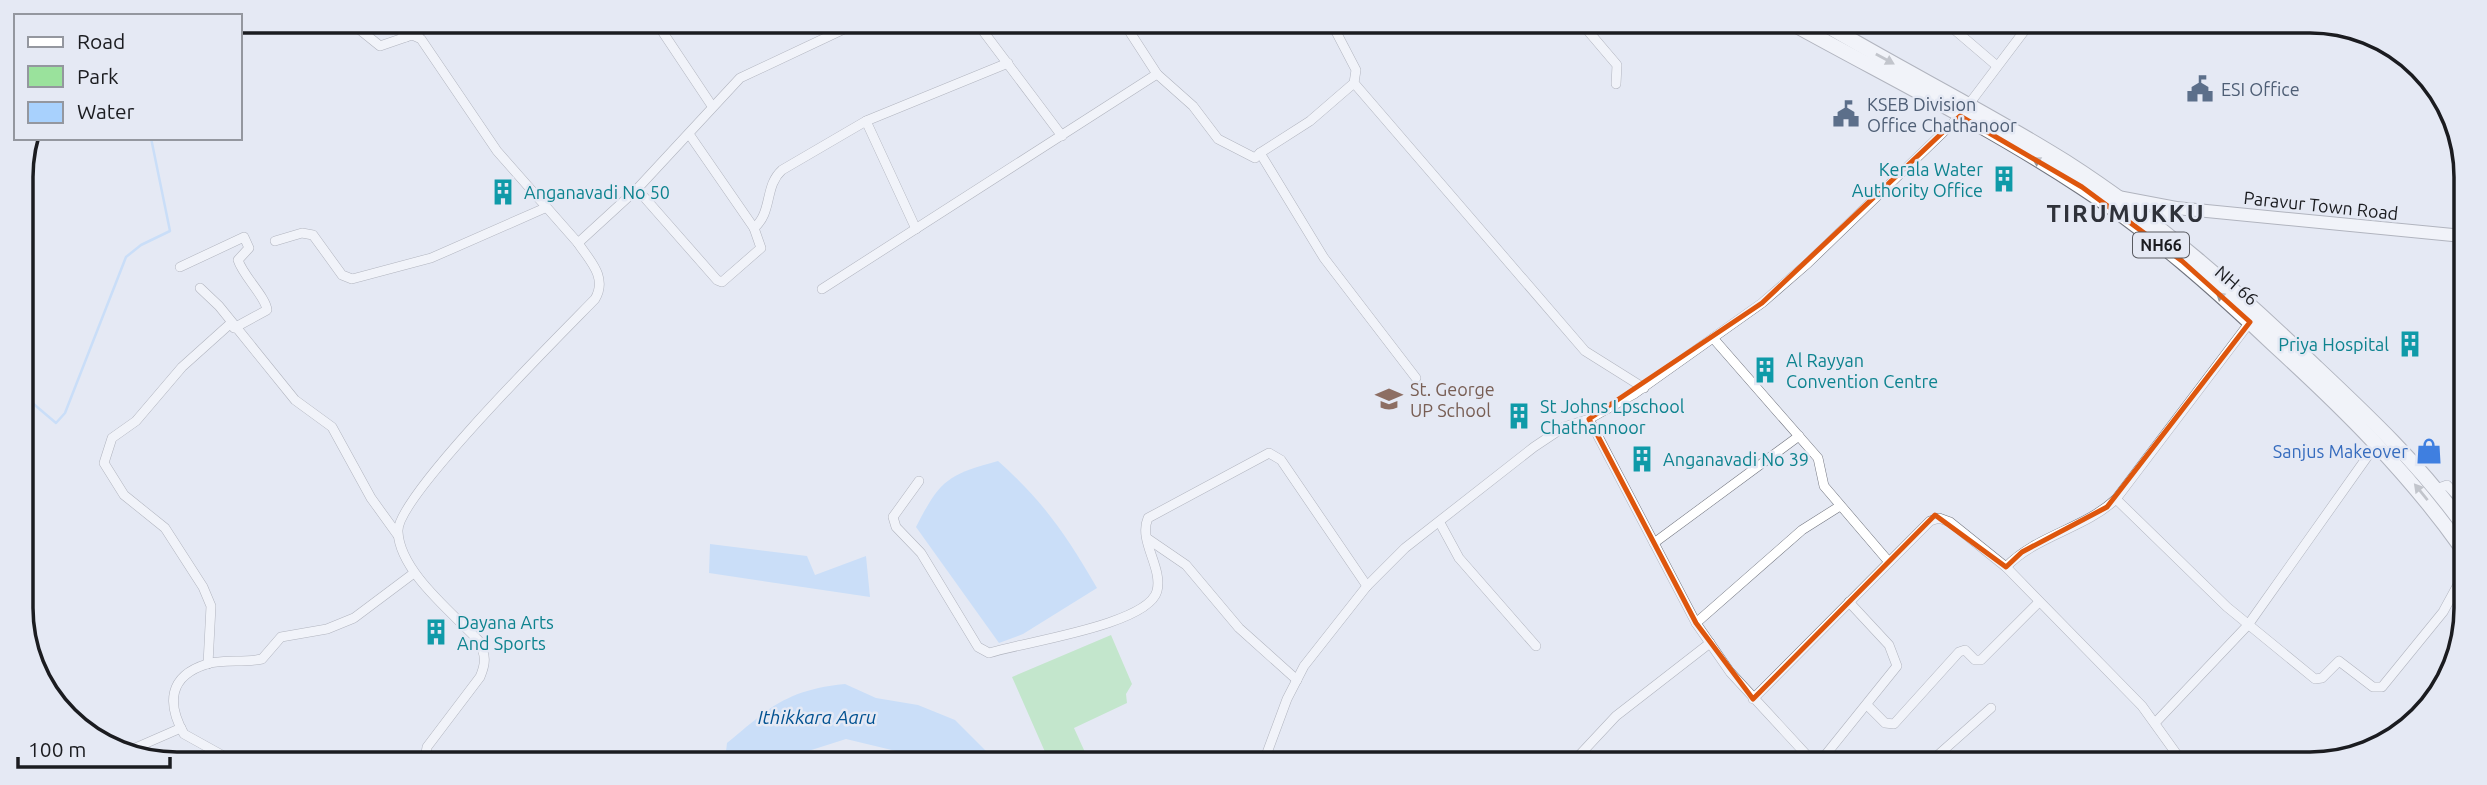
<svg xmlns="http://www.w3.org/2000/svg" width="2487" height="785" viewBox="0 0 2487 785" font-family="Ubuntu,sans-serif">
<rect width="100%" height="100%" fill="#e5e9f4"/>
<polygon fill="#9ae29c" points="1111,635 1132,684 1126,694 1127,703 1074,728 1089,761 1049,761 1012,677"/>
<g fill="#a8d1fd">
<path d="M 998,461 C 1045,503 1066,535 1097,588 L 1023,634 L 999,643 L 916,527 C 940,480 947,475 998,461 Z"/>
<polygon points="710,544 807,556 815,575 866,556 870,597 709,573"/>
<path d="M 845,684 L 876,698 L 918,705 L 955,720 L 996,761 L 916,760 L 900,752 L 846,739 L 802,753 L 793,760 L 725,760 L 727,743 C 770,707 787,690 845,684 Z"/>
</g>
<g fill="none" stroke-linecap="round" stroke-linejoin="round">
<polyline stroke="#a8d1fd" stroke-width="2.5" points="23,395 56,423 65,413 126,257 141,245 170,231 151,138"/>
<g stroke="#71747e" stroke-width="10">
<g id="minor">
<polyline points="349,21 380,46 412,35 421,39 497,151 578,243"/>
<polyline points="394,22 406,37"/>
<polyline points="656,22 712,106"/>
<polyline points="977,23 1062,136"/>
<polyline points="1124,23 1157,74 1193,106 1218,139 1255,158 1260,153 1324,258 1416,378"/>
<polyline points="1332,24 1356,70 1354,83 1585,351 1644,388"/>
<polyline points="1583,25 1617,65 1616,84"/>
<polyline points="1949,25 1997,66"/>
<polyline points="412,35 437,22"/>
<polyline points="866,121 916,229"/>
<polyline points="689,134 754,228"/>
<polyline points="1260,153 1310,121 1354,83"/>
<path d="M 637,189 L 717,280 L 722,282 L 761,248 L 754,228 C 773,212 764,186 782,170 L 866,121 L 1008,63"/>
<polyline points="275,241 302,233 313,235 342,275 352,279 431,258 545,208"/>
<path d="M 180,267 L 244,237 L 249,248 L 238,260 C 243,276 266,297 267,310 L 234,328"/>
<polyline points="200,288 219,306 295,400 332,427 371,498 397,534"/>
<polyline points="822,289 1157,74"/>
<polyline points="1713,338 1818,458 1824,486 1889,562"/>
<polyline points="1589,419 1696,623 1730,672 1814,763"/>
<path d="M 919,481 L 893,517 L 896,527 L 921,553 L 978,647 L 989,653 C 1023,642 1148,625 1157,591 C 1163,567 1138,541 1148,518 L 1269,453 L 1281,460 L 1367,586"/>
<polyline points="2436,489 2447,485 2461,500"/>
<polyline points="2116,499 2227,607 2315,679 2322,678 2339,661 2373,687 2382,687 2443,612 2461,579"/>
<polyline points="1440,523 1459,558 1536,646"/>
<polyline points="1148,539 1186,565 1239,628 1297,680"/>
<polyline points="1654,543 1799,436"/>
<path d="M 2006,567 C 2037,535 2084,529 2116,499 L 2250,322"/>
<polyline points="1696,623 1802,530 1840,506"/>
<polyline points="208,664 211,606 203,587 165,528 124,495 104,463 112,438 136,421 182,367 231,323"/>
<polyline points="1753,699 1930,521 1939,518 1950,522 2006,567 2142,706 2183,763"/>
<polyline points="1867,705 1885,723 1894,724 1959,652 1965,650 1975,660 1981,660 2038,603"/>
<polyline points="2155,723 2248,625 2377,443"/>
<polyline points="126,752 181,728"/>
<path d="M 229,759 L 184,734 C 167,704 168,676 207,664 C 224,659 244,663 262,659 L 281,637 L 327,629 L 354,618 L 414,573"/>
<path d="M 425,759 L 427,747 L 480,677 C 486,663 486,656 479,641 C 453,613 400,572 398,532 C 395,498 563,332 595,299 C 608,277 589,260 578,243 L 637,189 L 740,78 L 857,23"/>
<polyline points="1264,761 1287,699 1304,666 1367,586 1405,548 1534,447 1564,427 1589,419 1634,394 1762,303 1808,263 1960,116 2028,26"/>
<polyline points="1573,762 1616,716 1710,643"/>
<polyline points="1819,763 1897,666 1889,645 1849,602"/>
<polyline points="1929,763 1991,708"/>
</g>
</g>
<g stroke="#71747e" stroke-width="14">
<g id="secondary">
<polyline points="2118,197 2176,208 2463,236"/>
<polyline points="2152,223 2176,208"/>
</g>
</g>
<g stroke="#71747e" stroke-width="16">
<g id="trunk">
<path d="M 1795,25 C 1891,78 1990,127 2081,187 C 2151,232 2214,288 2274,345 C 2343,408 2407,471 2461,547"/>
<path d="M 1826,25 C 1905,72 1988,113 2066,162 C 2158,221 2238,292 2316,367 C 2368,416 2419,464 2461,522"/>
</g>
</g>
<use href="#minor" stroke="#fff" stroke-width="9"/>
<use href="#secondary" stroke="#fff" stroke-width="12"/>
<use href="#trunk" stroke="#fff" stroke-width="14"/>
</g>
<defs><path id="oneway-solid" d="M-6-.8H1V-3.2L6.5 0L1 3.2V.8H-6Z" transform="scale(1.75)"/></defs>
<g fill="#98999b">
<use href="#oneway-solid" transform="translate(1885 59) rotate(29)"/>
<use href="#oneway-solid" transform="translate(2041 163) rotate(-150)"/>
<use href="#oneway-solid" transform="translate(2224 299) rotate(-139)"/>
<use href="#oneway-solid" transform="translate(2421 492) rotate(-129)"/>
</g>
<path d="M0 0H2487V785H0ZM 1960,116 L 2082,187 L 2182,261 L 2250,322 L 2107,507 L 2022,552 L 2006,567 L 1935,515 L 1753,699 L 1696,623 L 1589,419 L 1762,303 Z" fill="#e5e9f4" fill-opacity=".55" fill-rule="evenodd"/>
<path fill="none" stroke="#de560d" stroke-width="5" stroke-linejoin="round" d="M 1960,116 L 2082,187 L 2182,261 L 2250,322 L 2107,507 L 2022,552 L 2006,567 L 1935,515 L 1753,699 L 1696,623 L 1589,419 L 1762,303 Z"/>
<defs>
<g id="civic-bare" transform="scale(2.1)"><path d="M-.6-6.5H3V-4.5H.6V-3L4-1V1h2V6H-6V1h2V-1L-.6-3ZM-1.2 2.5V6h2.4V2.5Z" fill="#5c6f8a" stroke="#e5e9f4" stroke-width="2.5" paint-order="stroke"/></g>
<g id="building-bare" transform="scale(2.1)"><path d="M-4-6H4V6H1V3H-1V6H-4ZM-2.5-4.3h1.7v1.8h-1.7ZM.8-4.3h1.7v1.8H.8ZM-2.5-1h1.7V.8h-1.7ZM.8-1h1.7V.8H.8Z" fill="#0f9aa8" stroke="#e5e9f4" stroke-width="2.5" paint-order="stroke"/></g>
<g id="school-bare" transform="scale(2.1)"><path d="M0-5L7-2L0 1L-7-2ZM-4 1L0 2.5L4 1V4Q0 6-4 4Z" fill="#8d6e63" stroke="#e5e9f4" stroke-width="2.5" paint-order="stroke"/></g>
<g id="shop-bare" transform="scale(2.1)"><path d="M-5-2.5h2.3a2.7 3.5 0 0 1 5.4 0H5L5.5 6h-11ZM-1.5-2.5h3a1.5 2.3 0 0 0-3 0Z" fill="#3f7fe0" stroke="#e5e9f4" stroke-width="2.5" paint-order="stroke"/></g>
</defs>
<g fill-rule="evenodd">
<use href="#civic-bare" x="2200" y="89"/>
<use href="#civic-bare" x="1846" y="114"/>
<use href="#building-bare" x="2004" y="179"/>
<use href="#building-bare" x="503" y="192"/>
<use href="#building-bare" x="2410" y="344"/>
<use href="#building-bare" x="1765" y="370"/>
<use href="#school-bare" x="1389" y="399"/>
<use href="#building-bare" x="1519" y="416"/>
<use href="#shop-bare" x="2429" y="451"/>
<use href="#building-bare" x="1642" y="459"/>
<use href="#building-bare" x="436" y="632"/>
</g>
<g text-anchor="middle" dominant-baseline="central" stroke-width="5" stroke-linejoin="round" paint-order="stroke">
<rect fill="#e5e9f4" stroke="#585a60" stroke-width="2" x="2133" y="232.5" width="56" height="25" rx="5"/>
<g font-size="16" font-weight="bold" fill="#1b1c20">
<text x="2161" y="245">NH66</text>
</g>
<g font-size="18" fill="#4e5e75" stroke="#e5e9f4" text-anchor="start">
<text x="2221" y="89">ESI Office</text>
<text x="1867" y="104">KSEB Division<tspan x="1867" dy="21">Office Chathanoor</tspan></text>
</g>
<g font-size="18" fill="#0d838f" stroke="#e5e9f4" text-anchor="start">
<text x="1983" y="169" text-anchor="end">Kerala Water<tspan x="1983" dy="21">Authority Office</tspan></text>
<text x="524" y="192">Anganavadi No 50</text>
<text x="2389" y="344" text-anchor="end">Priya Hospital</text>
<text x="1786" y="360">Al Rayyan<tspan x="1786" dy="21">Convention Centre</tspan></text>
<text x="1540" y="406">St Johns Lpschool<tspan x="1540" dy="21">Chathannoor</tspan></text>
<text x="1663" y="459">Anganavadi No 39</text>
<text x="457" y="622">Dayana Arts<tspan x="457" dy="21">And Sports</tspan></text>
</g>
<g font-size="18" fill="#1b1c20" stroke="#e5e9f4">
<text transform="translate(2321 205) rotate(6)">Paravur Town Road</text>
<text transform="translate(2237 285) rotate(41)">NH 66</text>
</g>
<g font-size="18" fill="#785e54" stroke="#e5e9f4" text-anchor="start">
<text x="1410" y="389">St. George<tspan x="1410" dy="21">UP School</tspan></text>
</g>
<g font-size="18" fill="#366cbe" stroke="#e5e9f4" text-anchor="end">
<text x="2408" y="451">Sanjus Makeover</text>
</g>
<g font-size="19" font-style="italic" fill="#015191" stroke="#e5e9f4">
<text x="817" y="717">Ithikkara Aaru</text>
</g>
<g font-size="24" font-weight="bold" letter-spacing="2" fill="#2f323a" stroke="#e5e9f4">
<text x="2126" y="213">TIRUMUKKU</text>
</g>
</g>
<path d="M0 0H2487V785H0ZM177 33H2310A144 144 0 0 1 2454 177V608A144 144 0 0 1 2310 752H177A144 144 0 0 1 33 608V177A144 144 0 0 1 177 33Z" fill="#e5e9f4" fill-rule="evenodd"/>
<path fill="none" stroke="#1b1c20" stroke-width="3.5" d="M177 33H2310A144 144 0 0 1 2454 177V608A144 144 0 0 1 2310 752H177A144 144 0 0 1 33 608V177A144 144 0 0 1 177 33Z"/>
<rect x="14" y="14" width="228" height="126" fill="#e5e9f4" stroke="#94979f" stroke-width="2"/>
<rect x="28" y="37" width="35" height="10" fill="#ffffff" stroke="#94979f" stroke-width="2"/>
<text x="77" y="49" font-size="21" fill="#1b1c20">Road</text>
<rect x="28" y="66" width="35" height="21" fill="#9ae29c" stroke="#94979f" stroke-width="2"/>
<text x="77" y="84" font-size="21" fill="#1b1c20">Park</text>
<rect x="28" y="102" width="35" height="21" fill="#a8d1fd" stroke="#94979f" stroke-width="2"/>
<text x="77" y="119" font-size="21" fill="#1b1c20">Water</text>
<path d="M18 757v10h152v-10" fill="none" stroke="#1b1c20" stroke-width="3.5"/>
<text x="28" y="757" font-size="21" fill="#1b1c20" stroke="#e5e9f4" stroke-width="5" paint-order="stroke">100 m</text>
</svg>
